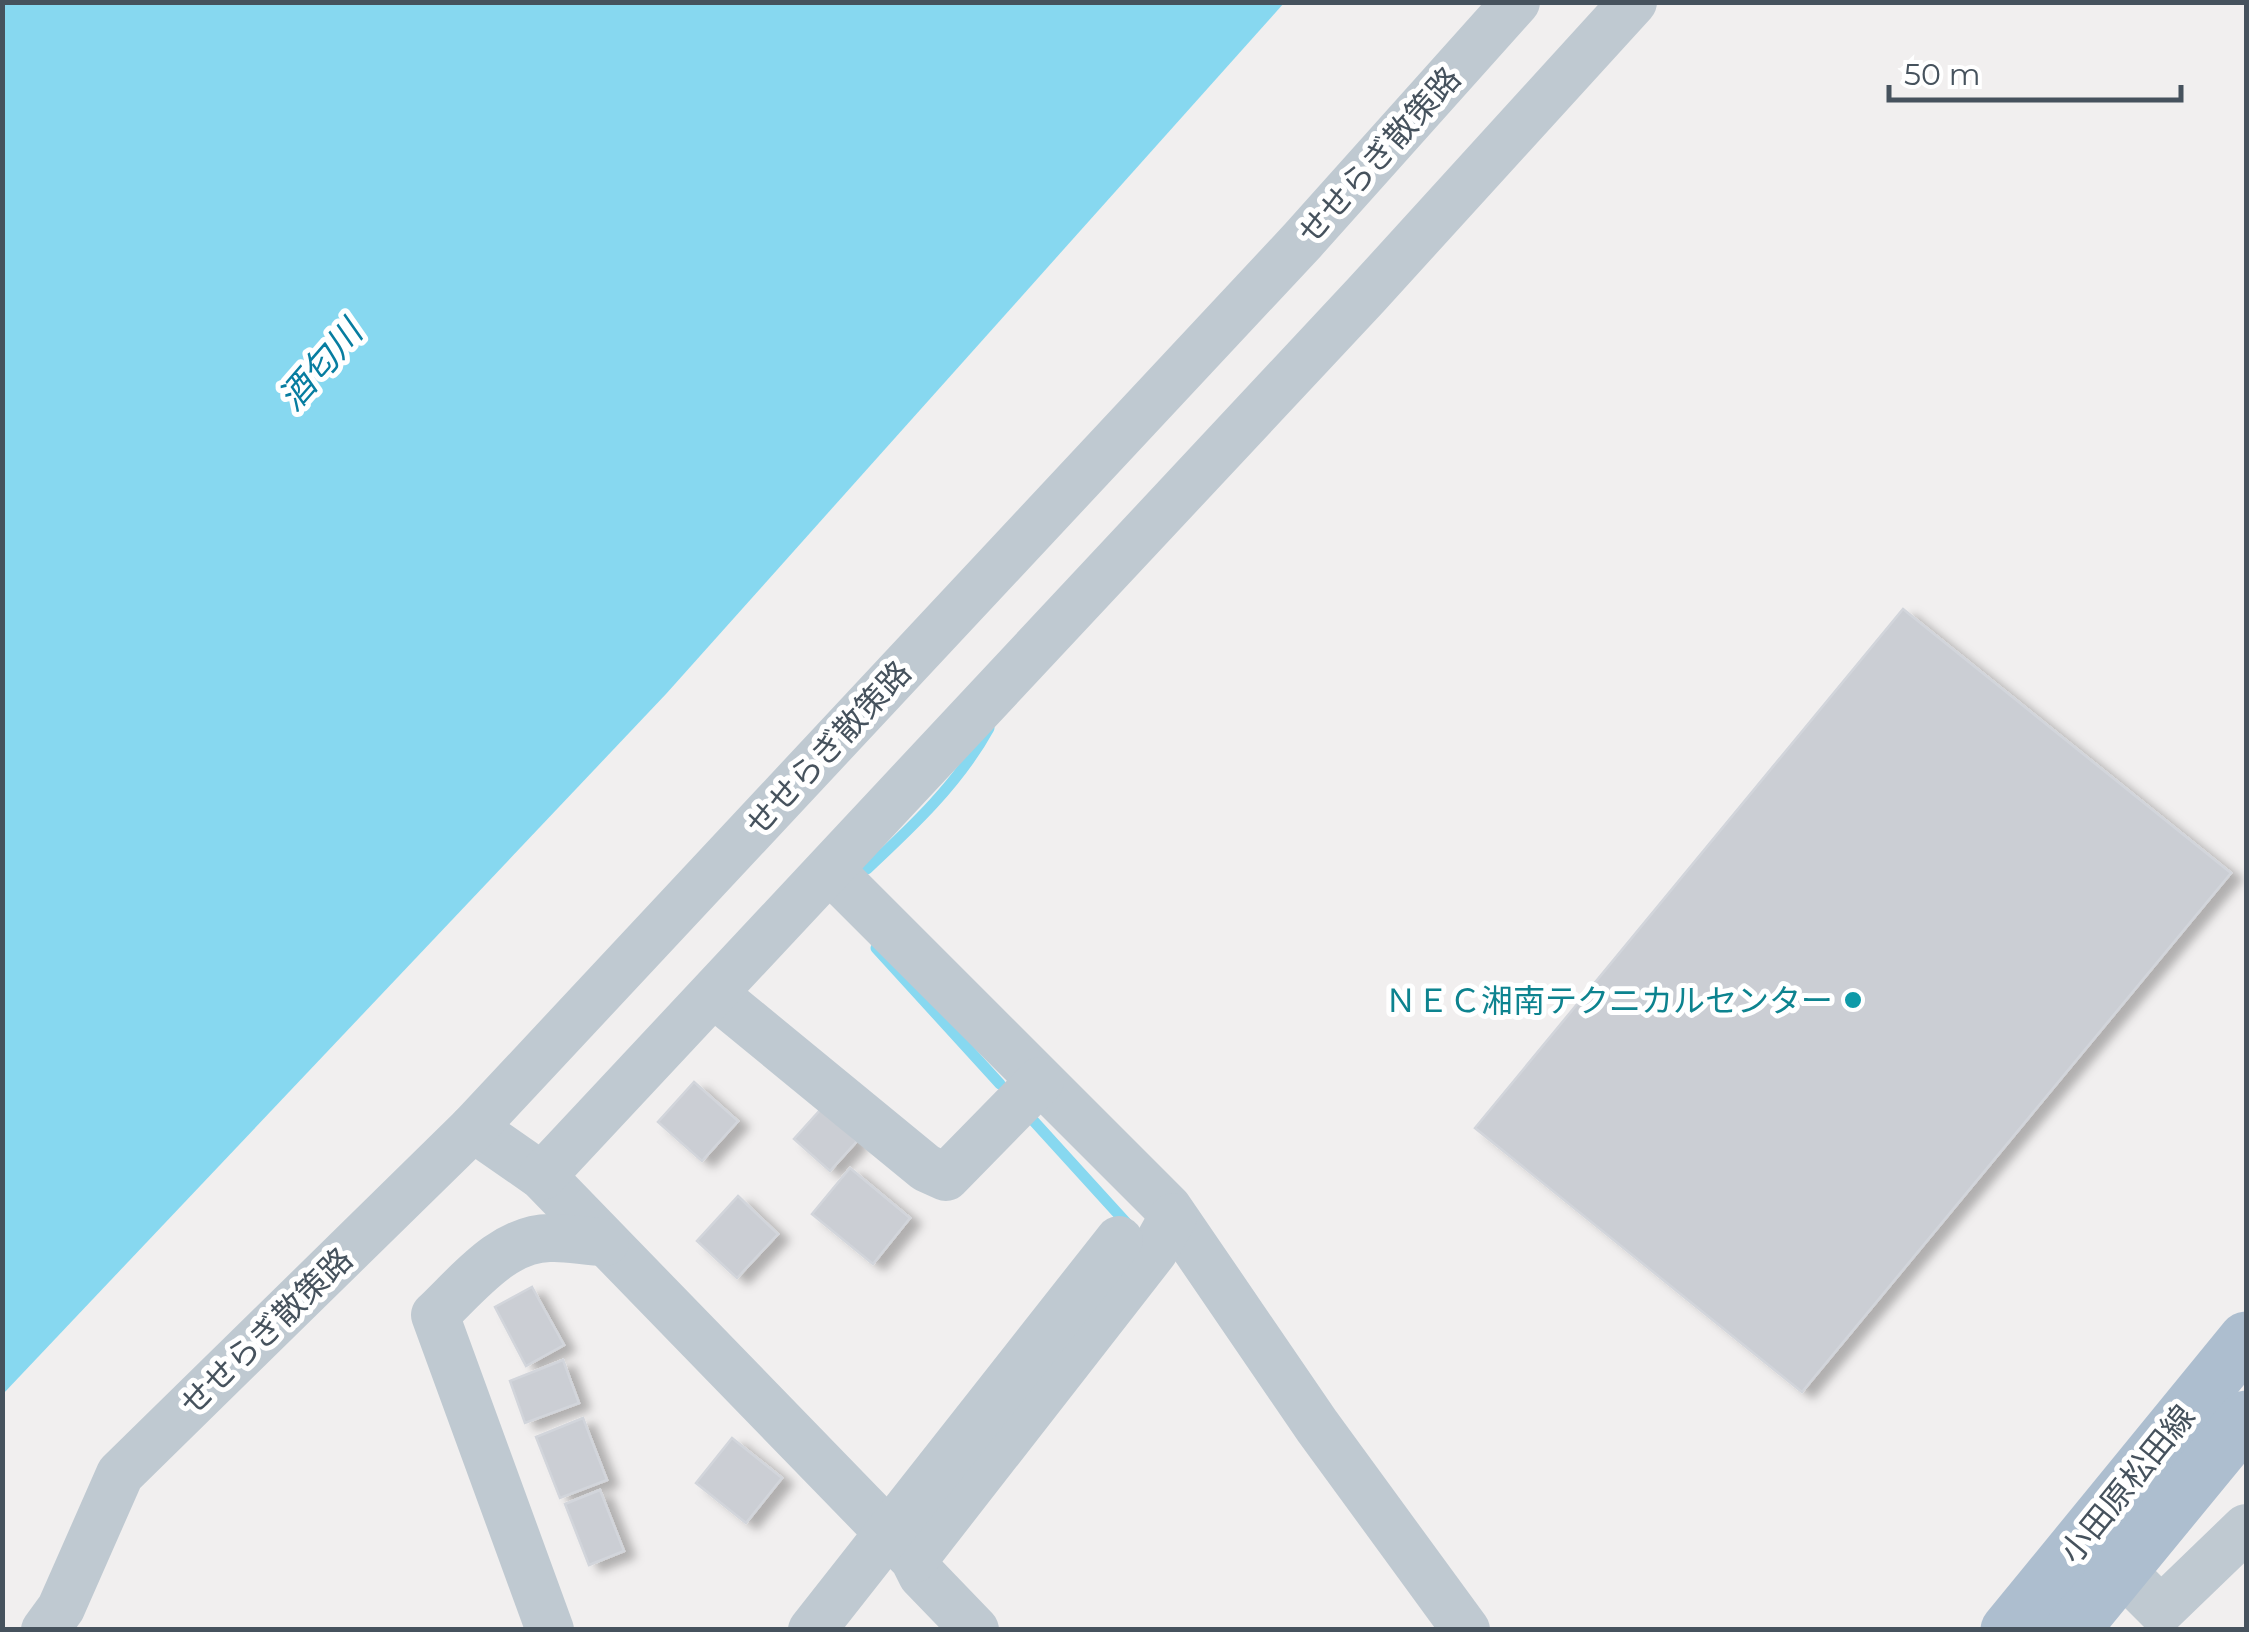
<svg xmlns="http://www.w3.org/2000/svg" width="2249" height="1632" viewBox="0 0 2249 1632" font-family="Montserrat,'Noto Sans JP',sans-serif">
<defs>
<filter id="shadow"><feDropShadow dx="11" dy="6" stdDeviation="5" flood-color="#0004"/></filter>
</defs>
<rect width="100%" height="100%" fill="#f1efef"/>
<polygon fill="#87d8f0" points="3,2 1284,3 666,694 3,1394"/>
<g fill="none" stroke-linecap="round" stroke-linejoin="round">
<g stroke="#87d8f0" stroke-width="11">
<path d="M 867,869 C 912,827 959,783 989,728"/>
<polyline points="876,948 1000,1084"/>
<polyline points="1030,1117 1131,1228"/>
</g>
</g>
<g fill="#cbced4" stroke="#d2d5db" stroke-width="2.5" filter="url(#shadow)">
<polygon points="1903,609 2231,873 1802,1392 1475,1128"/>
<polygon points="694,1082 738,1121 702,1161 658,1122"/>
<polygon points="821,1109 857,1141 830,1171 794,1139"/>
<polygon points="850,1168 910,1218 873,1264 812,1214"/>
<polygon points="738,1196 778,1234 737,1278 697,1241"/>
<polygon points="532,1287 564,1345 526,1366 495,1307"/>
<polygon points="563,1360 579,1403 525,1423 510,1381"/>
<polygon points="583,1418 607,1480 560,1498 536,1437"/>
<polygon points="732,1438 782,1478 746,1523 696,1483"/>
<polygon points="600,1490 624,1551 589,1565 565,1504"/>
</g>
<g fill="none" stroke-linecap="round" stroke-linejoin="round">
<g stroke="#bfc9d1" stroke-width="48">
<polyline points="830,870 1168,1208 1317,1426 1466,1630"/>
<polyline points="714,994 926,1168 946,1177 1040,1081"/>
<polyline points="473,1128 542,1176 914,1559 922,1575 975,1630"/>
<polyline points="542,1176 1366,295 1633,2"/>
<polyline points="914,1559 1154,1251 1173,1217"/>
<polyline points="2121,1570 2161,1610 2246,1528"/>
<polyline points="45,1630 61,1608 120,1474 473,1128 1303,240 1516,2"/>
<path d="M 550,1630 L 435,1315 C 467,1285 503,1238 550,1238 C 568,1237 587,1242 605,1242"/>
<polyline points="812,1630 1119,1240"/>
</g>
<g stroke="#adbecf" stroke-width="55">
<polyline points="2008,1630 2246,1339"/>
<polyline points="2072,1630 2246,1418"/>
</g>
</g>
<circle fill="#0f9aa8" stroke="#fff" stroke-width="4" cx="1853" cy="1000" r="10"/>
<g text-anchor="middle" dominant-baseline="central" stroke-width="10" stroke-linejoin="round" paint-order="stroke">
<g font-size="32" fill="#46525d" stroke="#fff">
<text transform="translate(1379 155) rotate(-48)">せせらぎ散策路</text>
<text transform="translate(828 748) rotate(-47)">せせらぎ散策路</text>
<text transform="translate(266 1331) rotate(-44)">せせらぎ散策路</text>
<text transform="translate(2127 1484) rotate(-51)">小田原松田線</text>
</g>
<g font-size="32" fill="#0d838f" stroke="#fff" text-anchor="end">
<text x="1833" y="1000">ＮＥＣ湘南テクニカルセンター</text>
</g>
<g font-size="35" font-style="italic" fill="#077da0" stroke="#fff">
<text transform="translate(320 365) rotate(-49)">酒匂川</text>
</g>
</g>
<rect width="2249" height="1632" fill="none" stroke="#46525d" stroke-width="10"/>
<path d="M1889 85v15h292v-15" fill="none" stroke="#46525d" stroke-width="5"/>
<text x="1904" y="85" font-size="30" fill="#46525d" stroke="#ffffff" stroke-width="8" paint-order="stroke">50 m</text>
</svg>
